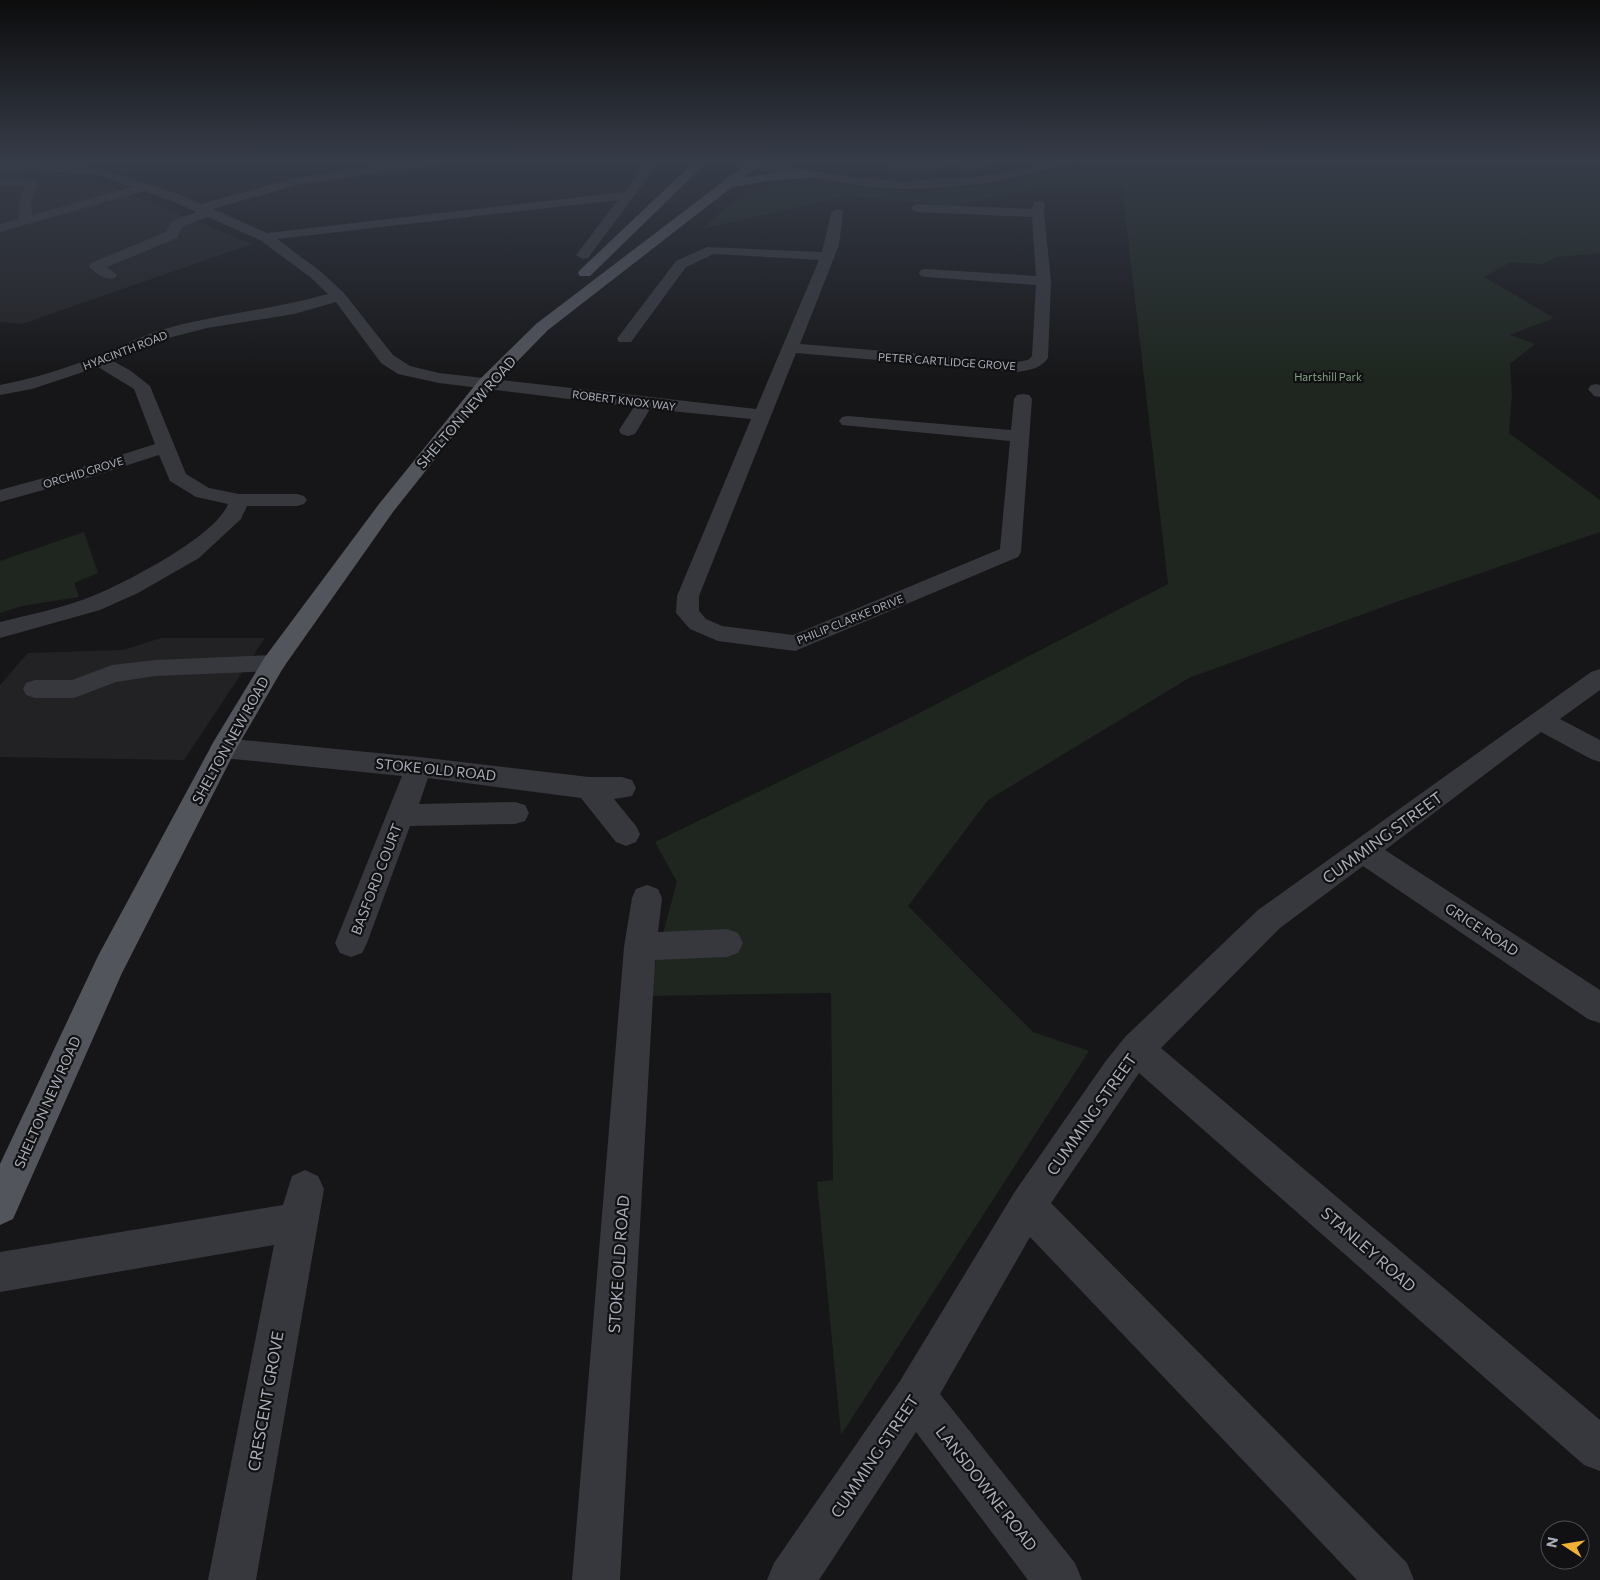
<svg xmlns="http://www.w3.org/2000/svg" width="1600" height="1580" viewBox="0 0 1600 1580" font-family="Commissioner,sans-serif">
<rect width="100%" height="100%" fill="#161618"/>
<g fill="#222225">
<polygon points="944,161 1021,161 964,171"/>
<polygon points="16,172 62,174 95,180 252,244 22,324 0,322 0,173"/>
<polygon points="161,638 265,638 184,760 0,757 0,685 28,653 123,650"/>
</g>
<g fill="#1e261f">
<polygon points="1089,161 1600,161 1600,253 1558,257 1542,264 1511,262 1484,277 1554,318 1510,335 1535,344 1510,364 1512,394 1509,433 1600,500 1600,532 1399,601 1189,678 988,800 908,906 1033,1032 1089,1051 841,1435 817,1182 833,1180 831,993 646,996 677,882 655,842 902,722 1168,584 1122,187 1032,189 953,206 847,196 702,229 727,207 772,185 837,186 920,192 1000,184 1063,170"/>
<polygon points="84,532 98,573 74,583 79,597 22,606 0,613 0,561"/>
</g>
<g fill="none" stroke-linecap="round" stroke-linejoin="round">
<g fill="#37383d" fill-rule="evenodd">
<path d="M 413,161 L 444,161 L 438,164 L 296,185 L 213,209 L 267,233 L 624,192 L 648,161 L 660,161 L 588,258 L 583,259 L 576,255 L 618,200 L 277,239 L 320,271 L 344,293 L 393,355 L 410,366 L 439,373 L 756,409 L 819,260 L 714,254 L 686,267 L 631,342 L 619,342 L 617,339 L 619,336 L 676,261 L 707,247 L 822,252 L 831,213 L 837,209 L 842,210 L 843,213 L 839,245 L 800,344 L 1017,362 L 1028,360 L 1032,356 L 1036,285 L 926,277 L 921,276 L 919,273 L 921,270 L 926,269 L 1036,276 L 1032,217 L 916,212 L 910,208 L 916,204 L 1032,209 L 1034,202 L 1044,202 L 1045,205 L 1044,213 L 1051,281 L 1048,358 C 1040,369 1030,370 1017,372 L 796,353 L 699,596 L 699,611 L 706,619 L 722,626 L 793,635 L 1000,549 L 1010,441 L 842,425 L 839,421 L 842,417 L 848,416 L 1011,430 L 1014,399 L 1017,395 L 1023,394 L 1029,395 L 1032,399 L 1021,552 L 1018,557 L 795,651 L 718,641 L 690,629 L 676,613 L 677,596 L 751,419 L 650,409 L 635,434 L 628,436 L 621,434 L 619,430 L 634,407 L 439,383 L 398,374 L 381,363 L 336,302 L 294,314 L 207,328 L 168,338 L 113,361 L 131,371 L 150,386 L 186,474 L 209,488 L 239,494 L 297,494 L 304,496 L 307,500 L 304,504 L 297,506 L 247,506 L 241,519 L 199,558 L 138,593 L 100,610 L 0,638 L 0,622 C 28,615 58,609 85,599 C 118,587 216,537 228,504 L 196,497 L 170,481 L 159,455 L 94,476 L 0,502 L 0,490 L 80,468 L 155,444 L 134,389 L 98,367 L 32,389 L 0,395 L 0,385 C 32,379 64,369 95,357 C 116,349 136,338 158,331 C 214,314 272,310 328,294 L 310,277 L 260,240 L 208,217 L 183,226 L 177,238 L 107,267 L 117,275 L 115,278 C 105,280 95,274 89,266 L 91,263 L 166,232 L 172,221 L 196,212 L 170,200 L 144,191 L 0,232 L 0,224 L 19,219 L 19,204 L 25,186 L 0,186 L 0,178 L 36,180 L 38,183 L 31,204 L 32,215 L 132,187 L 98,175 L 39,171 L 0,172 L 0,164 L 39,163 L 99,168 L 178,194 L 201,204 L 295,178 Z"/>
<path d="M 736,161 L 755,161 L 865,179 L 904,181 L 975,177 L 1021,170 L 1053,161 L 1072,161 L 1070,163 C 1009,182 946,192 882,188 C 853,186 824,179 795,175 C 781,173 745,171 736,161 Z"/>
<path d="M 934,161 L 958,161 L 956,163 C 943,167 895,177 886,168 L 892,164 Z"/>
<polygon points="1597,384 1600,385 1600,397 1594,396 1588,389 1591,385"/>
<polygon points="274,655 283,657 286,663 283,669 274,671 155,676 116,682 74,698 35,698 26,695 23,689 26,683 35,680 72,680 112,665 155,660"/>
<polygon points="1600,669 1600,690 1560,719 1600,740 1600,762 1591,759 1541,732 1385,850 1600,990 1600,1023 1588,1019 1363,866 1280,928 1161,1048 1600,1420 1600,1471 1584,1465 1139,1073 1051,1203 1407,1563 1414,1580 1357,1580 1030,1237 940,1394 1075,1563 1082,1580 1028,1580 916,1432 819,1580 767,1580 774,1563 900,1381 1014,1193 1105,1062 1125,1037 1258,910 1591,672"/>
<polygon points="223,738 419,757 589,777 622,777 632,780 636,788 632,796 614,799 636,826 640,834 636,842 626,846 616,842 581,798 428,778 419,804 515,802 525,805 529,813 525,821 515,824 410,826 367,943 362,953 351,957 340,953 335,943 402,776 223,758 214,755 210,748 214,741"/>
<polygon points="647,885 658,889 662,898 658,932 727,929 738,933 743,943 738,953 727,957 655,960 620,1580 572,1580 624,947 632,898 636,889"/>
<polygon points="305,1170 318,1176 324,1189 256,1580 208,1580 274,1245 0,1292 0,1252 283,1205 292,1176"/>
</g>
<g fill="#53555c" fill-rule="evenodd">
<polygon points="695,161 708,161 590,276 580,276 578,273 580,270"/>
<path d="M 750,161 L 764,161 L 744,178 C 758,175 809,164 819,174 L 813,178 L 774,180 L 732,187 L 548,330 L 492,387 L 393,512 L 283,668 L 235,751 L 122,973 L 13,1219 L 0,1225 L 0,1164 L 98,956 L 214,741 L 265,657 L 379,504 L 480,379 L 536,324 Z"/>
</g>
</g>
<linearGradient id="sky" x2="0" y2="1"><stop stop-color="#0c0c0d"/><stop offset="0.42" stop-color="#363c48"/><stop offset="1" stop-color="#363c48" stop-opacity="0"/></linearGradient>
<rect width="1600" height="382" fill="url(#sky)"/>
<g text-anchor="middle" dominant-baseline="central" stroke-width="4.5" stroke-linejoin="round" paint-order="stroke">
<g font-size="11" fill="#a8adb8" stroke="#111113">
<text transform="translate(125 350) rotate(-21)">HYACINTH ROAD</text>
<text transform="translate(947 361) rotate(4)">PETER CARTLIDGE GROVE</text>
<text transform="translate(624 400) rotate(7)">ROBERT KNOX WAY</text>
<text transform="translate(83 472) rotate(-17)">ORCHID GROVE</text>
<text transform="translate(850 619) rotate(-22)">PHILIP CLARKE DRIVE</text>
</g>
<g font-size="11" fill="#7fa381" stroke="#111113">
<text x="1328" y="376">Hartshill Park</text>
</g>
<g font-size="14" fill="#a8adb8" stroke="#111113">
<text transform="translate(466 412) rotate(-49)">SHELTON NEW ROAD</text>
<text transform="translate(230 740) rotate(-61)">SHELTON NEW ROAD</text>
<text transform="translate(436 769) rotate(6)">STOKE OLD ROAD</text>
<text transform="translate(376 879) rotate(-69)">BASFORD COURT</text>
<text transform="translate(1482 929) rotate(33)">GRICE ROAD</text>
<text transform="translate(47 1102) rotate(-66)">SHELTON NEW ROAD</text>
</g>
<g font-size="16" fill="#a8adb8" stroke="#111113">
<text transform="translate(1382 837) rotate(-36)">CUMMING STREET</text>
<text transform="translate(1091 1114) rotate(-55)">CUMMING STREET</text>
<text transform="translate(1369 1249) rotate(41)">STANLEY ROAD</text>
<text transform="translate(618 1264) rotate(-86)">STOKE OLD ROAD</text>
<text transform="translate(265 1401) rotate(-80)">CRESCENT GROVE</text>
<text transform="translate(874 1456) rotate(-56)">CUMMING STREET</text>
<text transform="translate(987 1488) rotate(52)">LANSDOWNE ROAD</text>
</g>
</g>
<g transform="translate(1565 1545) rotate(282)"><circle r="24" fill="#111113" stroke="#4d4f55"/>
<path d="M0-4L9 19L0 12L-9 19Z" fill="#f2b134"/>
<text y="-8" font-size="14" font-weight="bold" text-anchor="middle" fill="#a8adb8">N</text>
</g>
</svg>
